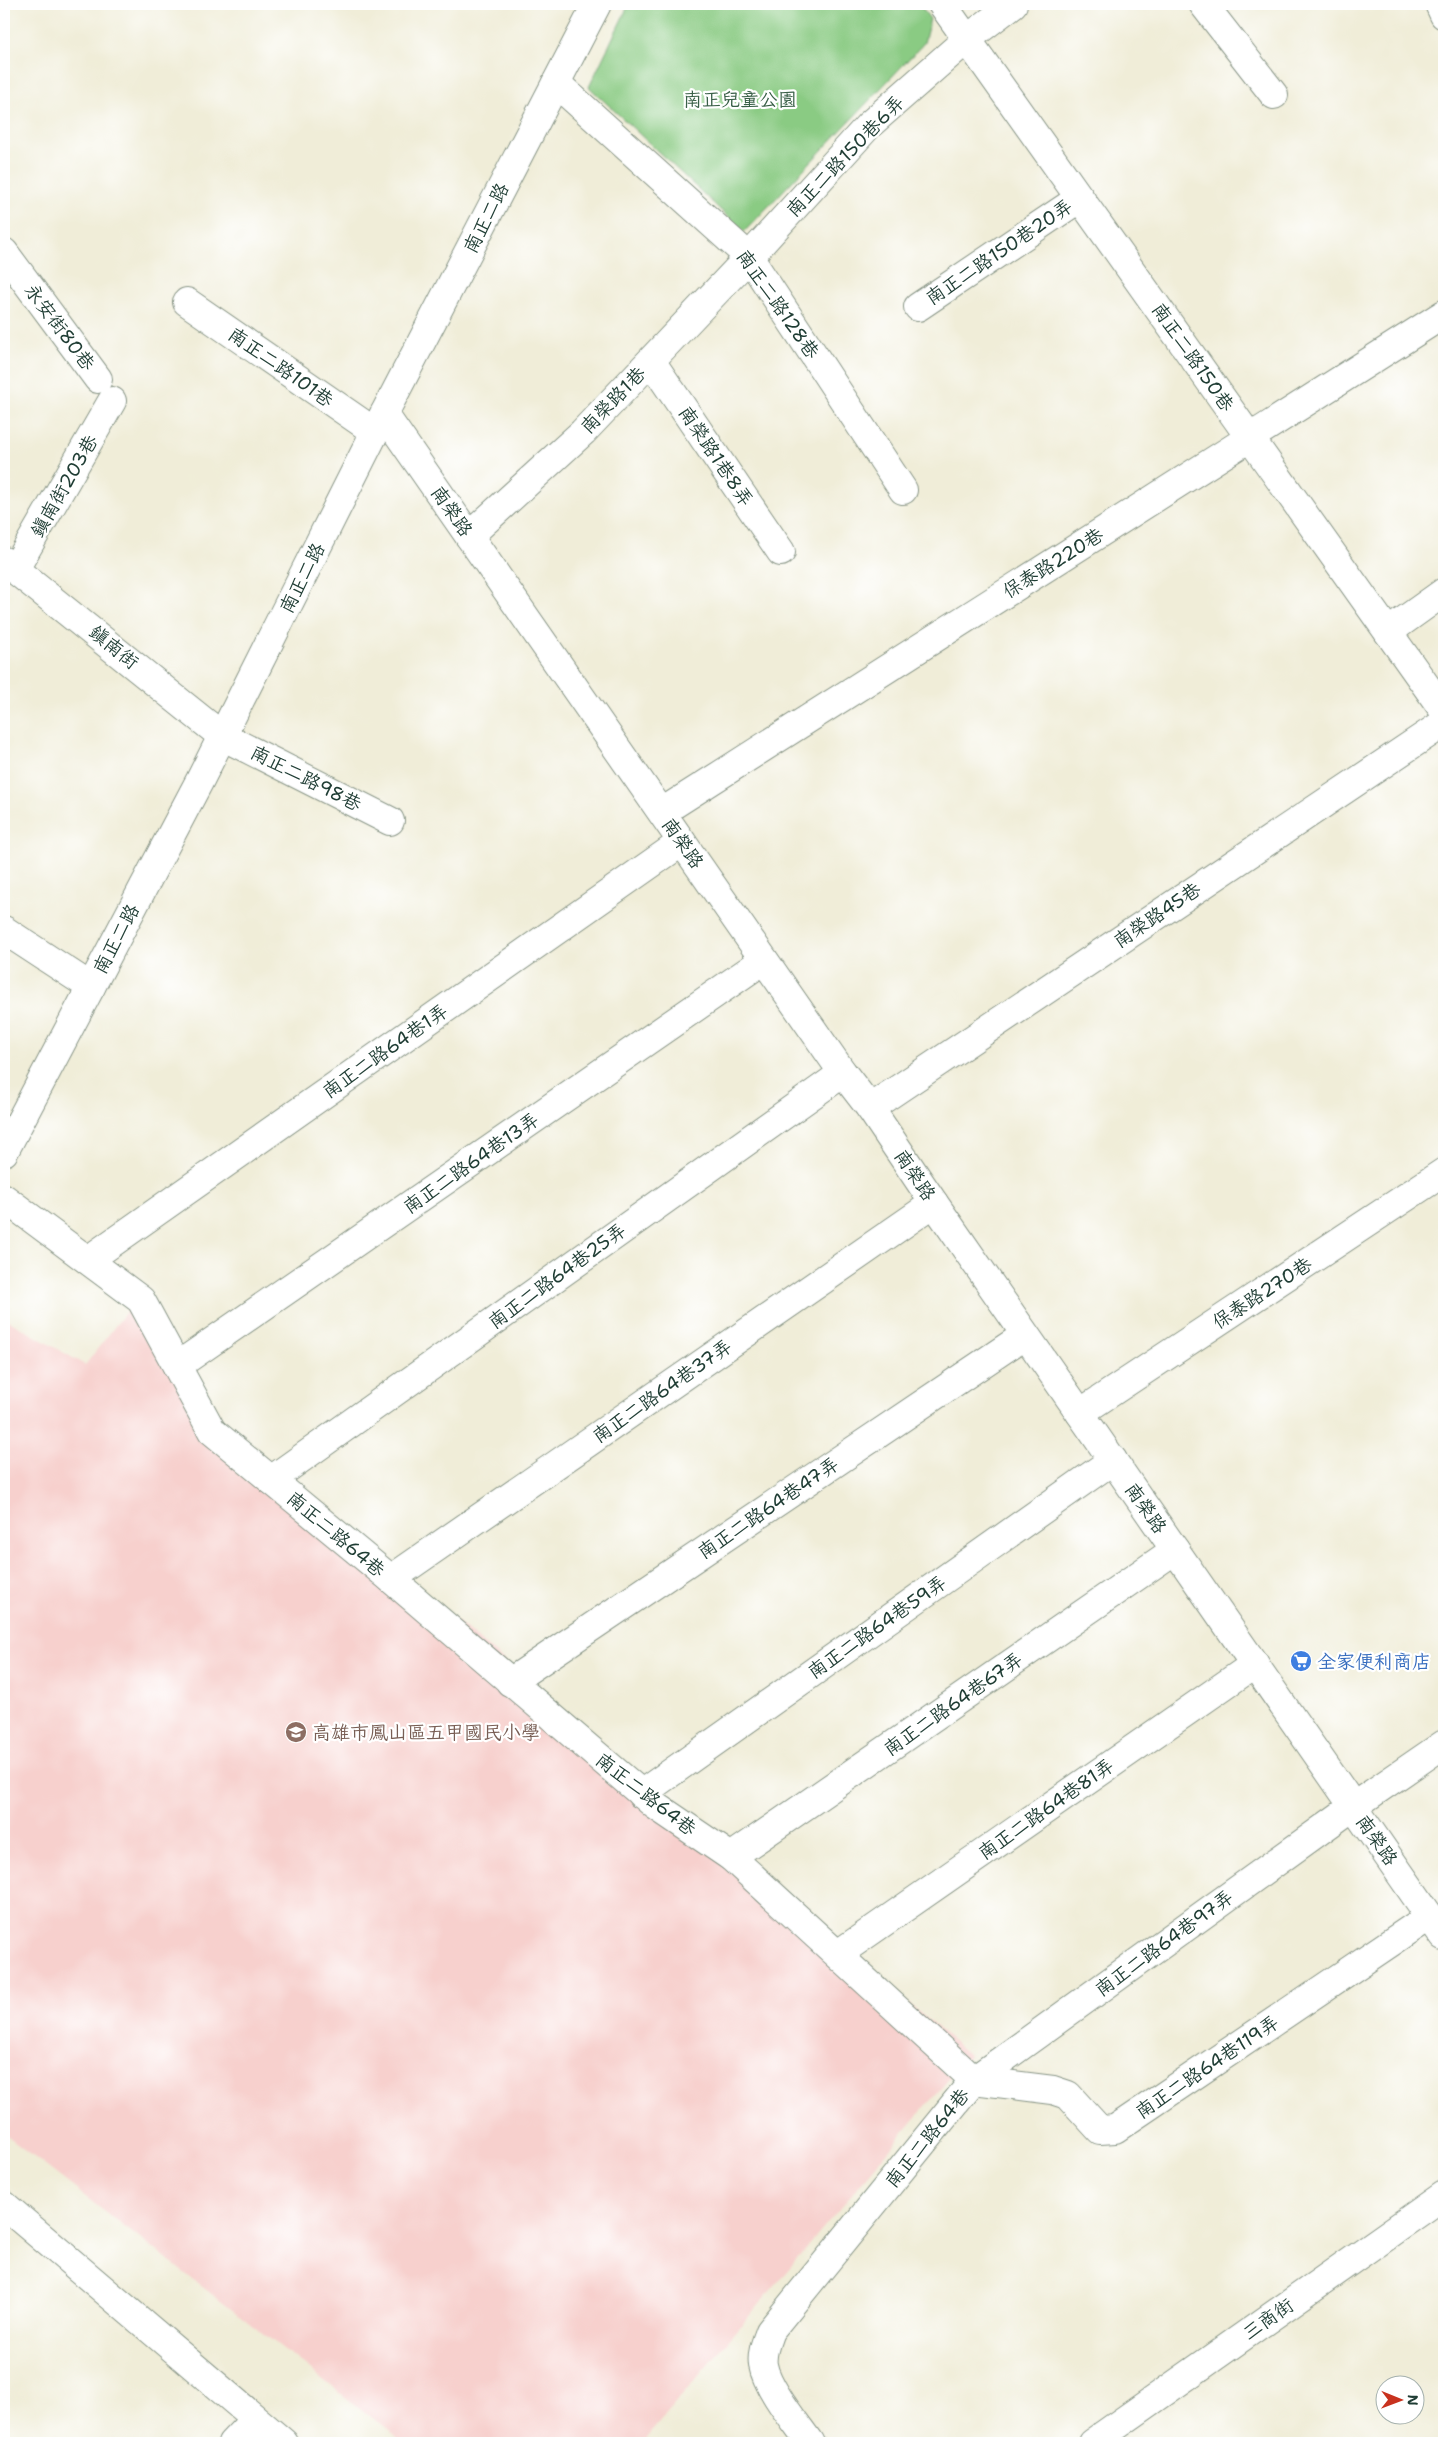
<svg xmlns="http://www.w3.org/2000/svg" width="1448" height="2447" viewBox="0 0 1448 2447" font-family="'Shantell Sans','LXGW WenKai TC',sans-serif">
<rect width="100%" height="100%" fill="#fff"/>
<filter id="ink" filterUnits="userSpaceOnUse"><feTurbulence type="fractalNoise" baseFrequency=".02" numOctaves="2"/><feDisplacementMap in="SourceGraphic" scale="10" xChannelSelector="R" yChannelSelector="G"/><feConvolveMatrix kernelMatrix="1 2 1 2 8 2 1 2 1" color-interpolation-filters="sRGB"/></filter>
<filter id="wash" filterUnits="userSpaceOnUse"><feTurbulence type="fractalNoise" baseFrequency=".0096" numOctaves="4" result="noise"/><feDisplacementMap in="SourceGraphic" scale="20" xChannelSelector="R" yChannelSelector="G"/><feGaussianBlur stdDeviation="1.12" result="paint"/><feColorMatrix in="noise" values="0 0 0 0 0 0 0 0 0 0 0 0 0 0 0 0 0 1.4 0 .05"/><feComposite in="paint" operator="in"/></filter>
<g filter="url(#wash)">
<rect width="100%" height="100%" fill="#f0edd8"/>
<polygon fill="#f7d0cd" points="136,1299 206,1408 969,2055 642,2443 405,2443 4,2134 4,1318 85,1365"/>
<polygon fill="#8acb83" stroke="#54845c" points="629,4 919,4 930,19 924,43 744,232 589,87"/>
</g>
<g filter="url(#ink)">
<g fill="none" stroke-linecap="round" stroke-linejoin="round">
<g stroke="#889586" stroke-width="30">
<g id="minor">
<polyline points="942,4 1444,711"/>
<polyline points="1203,4 1274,95"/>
<polyline points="1439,4 1444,15"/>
<polyline points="556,83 749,257 903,490"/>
<polyline points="4,252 98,379"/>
<polyline points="187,302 375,432"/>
<polyline points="918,307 1080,198"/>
<polyline points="651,361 781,552"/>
<polyline points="384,414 843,1073 870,1108 934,1203 1444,1937"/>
<polyline points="469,536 583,432 749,257 869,125 967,39 1013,4"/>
<polyline points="4,561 222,736 390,821"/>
<polyline points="15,569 112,401"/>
<polyline points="1388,632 1444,592"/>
<polyline points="662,812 1444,314"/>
<polyline points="4,930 91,987"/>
<polyline points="870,1108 1444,723"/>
<polyline points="4,1152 200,780 384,414 597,4"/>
<path d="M 4,1198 L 141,1300 L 212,1431 L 391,1579 L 656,1806 L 731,1857 L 974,2080 L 770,2331 C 766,2342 761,2353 763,2365 C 767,2388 796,2423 810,2443"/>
<polyline points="88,1260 682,842"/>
<polyline points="177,1366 764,960"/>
<polyline points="1080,1413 1444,1172"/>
<polyline points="271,1480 843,1073"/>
<polyline points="391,1579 934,1203"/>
<polyline points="510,1682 1025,1335"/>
<polyline points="641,1794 1113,1460"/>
<polyline points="731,1857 1175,1550"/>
<polyline points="838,1954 1255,1664"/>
<polyline points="974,2080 1354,1806 1444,1744"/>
<polyline points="974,2080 1053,2090 1068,2095 1100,2130 1115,2129 1430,1916"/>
<polyline points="4,2205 284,2443"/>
<polyline points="232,2443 255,2419"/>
<polyline points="1092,2443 1444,2195"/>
</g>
</g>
<use href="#minor" stroke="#fff" stroke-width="28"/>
</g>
</g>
<defs>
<g id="supermarket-disc" transform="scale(1.125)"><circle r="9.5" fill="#3f7fe0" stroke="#fff"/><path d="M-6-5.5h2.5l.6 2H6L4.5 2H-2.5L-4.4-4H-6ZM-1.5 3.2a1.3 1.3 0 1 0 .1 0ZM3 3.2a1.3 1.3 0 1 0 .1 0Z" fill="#fff"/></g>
<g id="school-disc" transform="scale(1.125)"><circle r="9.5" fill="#8d6e63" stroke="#fff"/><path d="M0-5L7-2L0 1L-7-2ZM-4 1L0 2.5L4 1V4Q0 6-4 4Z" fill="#fff"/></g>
</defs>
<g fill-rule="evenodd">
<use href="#supermarket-disc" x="1301" y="1661"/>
<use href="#school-disc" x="296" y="1732"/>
</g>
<g text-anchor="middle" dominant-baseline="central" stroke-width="4.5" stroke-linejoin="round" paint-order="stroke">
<g font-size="19" fill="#3a6048" stroke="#fff">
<text x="740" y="99">南正兒童公園</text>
</g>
<g font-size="19" fill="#1f3d34" stroke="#fff">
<text transform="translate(845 156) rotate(-46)">南正二路150巷6弄</text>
<text transform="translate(486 218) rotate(-63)">南正二路</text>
<text transform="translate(999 252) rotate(-34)">南正二路150巷20弄</text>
<text transform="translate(778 304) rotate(55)">南正二路128巷</text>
<text transform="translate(60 327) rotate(53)">永安街80巷</text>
<text transform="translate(1193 357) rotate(55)">南正二路150巷</text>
<text transform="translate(281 367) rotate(35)">南正二路101巷</text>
<text transform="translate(613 400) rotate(-46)">南榮路1巷</text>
<text transform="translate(716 456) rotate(56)">南榮路1巷8弄</text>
<text transform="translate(64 486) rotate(-60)">鎮南街203巷</text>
<text transform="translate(452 511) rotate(55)">南榮路</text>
<text transform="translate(1053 563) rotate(-32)">保泰路220巷</text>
<text transform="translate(302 578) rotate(-63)">南正二路</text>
<text transform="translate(114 647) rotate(39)">鎮南街</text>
<text transform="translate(306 778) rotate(27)">南正二路98巷</text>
<text transform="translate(683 843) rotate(55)">南榮路</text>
<text transform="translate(1157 915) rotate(-34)">南榮路45巷</text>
<text transform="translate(116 939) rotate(-62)">南正二路</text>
<text transform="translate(385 1051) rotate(-35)">南正二路64巷1弄</text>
<text transform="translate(471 1163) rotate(-35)">南正二路64巷13弄</text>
<text transform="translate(915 1175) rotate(56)">南榮路</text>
<text transform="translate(557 1276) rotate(-36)">南正二路64巷25弄</text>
<text transform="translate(1262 1293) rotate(-33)">保泰路270巷</text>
<text transform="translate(662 1391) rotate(-35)">南正二路64巷37弄</text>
<text transform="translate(768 1508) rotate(-34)">南正二路64巷47弄</text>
<text transform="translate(1146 1508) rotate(55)">南榮路</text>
<text transform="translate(336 1534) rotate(40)">南正二路64巷</text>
<text transform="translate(877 1627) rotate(-35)">南正二路64巷59弄</text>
<text transform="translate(953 1704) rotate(-35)">南正二路64巷67弄</text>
<text transform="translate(646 1794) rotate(38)">南正二路64巷</text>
<text transform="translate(1046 1809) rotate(-35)">南正二路64巷81弄</text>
<text transform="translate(1377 1840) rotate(55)">南榮路</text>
<text transform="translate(1164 1943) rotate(-36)">南正二路64巷97弄</text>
<text transform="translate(1207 2067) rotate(-34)">南正二路64巷119弄</text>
<text transform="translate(927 2138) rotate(-51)">南正二路64巷</text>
<text transform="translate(1268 2319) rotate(-35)">三商街</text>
</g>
<g font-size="19" fill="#366cbe" stroke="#fff" text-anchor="start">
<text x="1317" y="1661">全家便利商店</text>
</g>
<g font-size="19" fill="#785e54" stroke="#fff" text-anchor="start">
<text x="312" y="1732">高雄市鳳山區五甲國民小學</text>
</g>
</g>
<rect width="1448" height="2447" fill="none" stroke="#fff" stroke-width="20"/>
<g transform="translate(1400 2400) rotate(91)"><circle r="24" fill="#ffffff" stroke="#a5b1ae"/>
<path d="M0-4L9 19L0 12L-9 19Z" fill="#c8321e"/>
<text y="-8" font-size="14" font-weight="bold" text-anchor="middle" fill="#1f3d34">N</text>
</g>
</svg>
